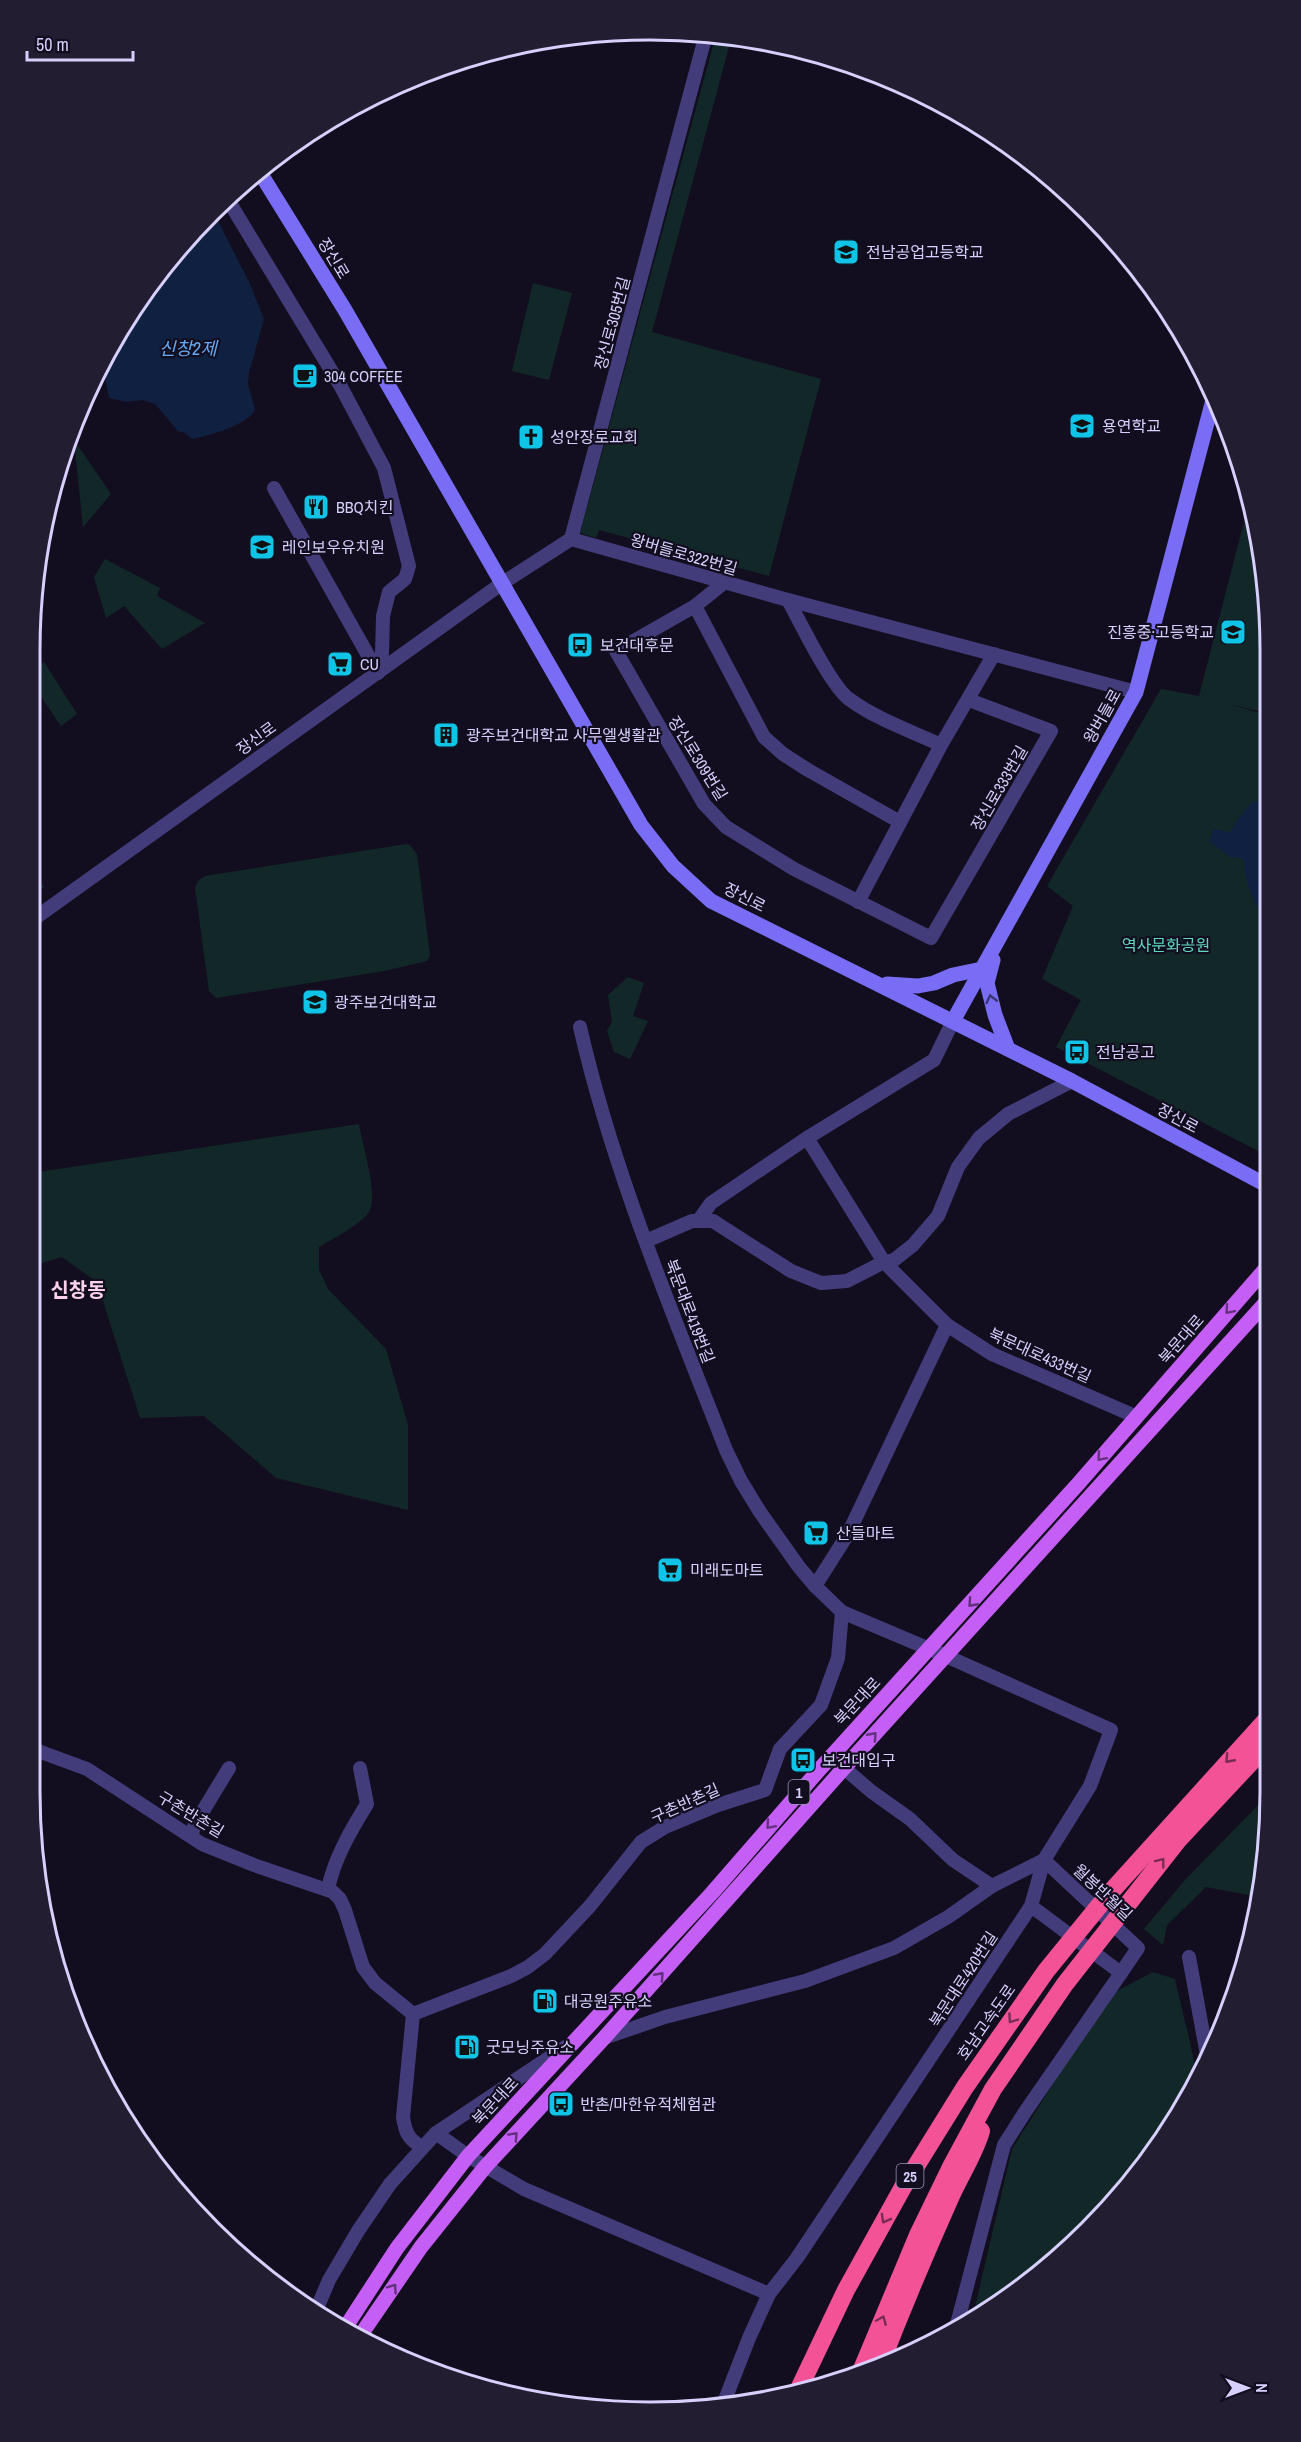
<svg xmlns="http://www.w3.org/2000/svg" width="1301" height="2442" viewBox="0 0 1301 2442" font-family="'Archivo Narrow','Noto Sans KR',sans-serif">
<rect width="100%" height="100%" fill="#120e1f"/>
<g fill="#122828">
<polygon points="716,35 732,36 652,332 821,379 769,576 599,530 596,538 580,533"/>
<polygon points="533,283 572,293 549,380 512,371"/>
<polygon points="74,440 111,494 83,527"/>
<polygon points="1246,514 1253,516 1266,570 1266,713 1230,704 1266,715 1268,1156 1056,1047 1081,1000 1042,979 1073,906 1047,886 1161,689 1199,696"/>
<polygon points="105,559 160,588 157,596 205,623 162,649 124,606 106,618 94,577"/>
<polygon points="44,662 77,714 61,726 31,682 31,670"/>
<polygon points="406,844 410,845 417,854 430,955 427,961 384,971 216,998 209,991 195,888 198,881 205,876"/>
<polygon points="31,869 44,887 31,897"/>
<polygon points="628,977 644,983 633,1016 648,1021 630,1059 614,1052 607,1031 612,1022 608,995"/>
<path d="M 359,1124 C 362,1143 379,1196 369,1212 C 360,1225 332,1239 319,1247 L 319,1270 L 328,1289 L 386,1349 L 408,1425 L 408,1510 L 276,1478 L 204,1416 L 140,1418 L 97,1282 L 62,1257 L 31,1266 L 31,1173 Z"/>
<polygon points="1270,1793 1270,1832 1259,1897 1206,1887 1167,1925 1163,1945 1144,1929 1186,1879"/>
<path d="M 1153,1972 L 1175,1979 C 1178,1995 1199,2072 1196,2081 C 1191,2100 1178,2116 1167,2132 C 1120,2203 1048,2279 972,2320 L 1012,2149 L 1109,1995 Z"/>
</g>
<g fill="#102040">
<path d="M 214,213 L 250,284 L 264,319 L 249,373 L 248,384 L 255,409 C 251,424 208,436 192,439 L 185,433 L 178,431 L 155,404 L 143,400 L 126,402 L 109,398 L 103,366 L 113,341 L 184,242 Z"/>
<path d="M 1266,798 L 1267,925 C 1256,905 1244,884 1244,861 L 1240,857 L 1231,858 L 1209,841 L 1213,829 L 1231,832 L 1237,820 L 1253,801 L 1263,801 Z"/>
</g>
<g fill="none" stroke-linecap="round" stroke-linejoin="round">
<g stroke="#423c7b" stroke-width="14">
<polyline points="228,200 340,385 384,468 409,566 405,579 389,592 383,616 382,653 378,673"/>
<polyline points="274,488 378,673"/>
<polyline points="571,539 788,600 1136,692"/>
<polyline points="725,582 695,606 616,651 704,804 726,827 794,869 931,938 1051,731 969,700"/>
<path d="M 788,600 C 800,622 831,686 849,699 C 876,719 911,731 941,745"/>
<polyline points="695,606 764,737 783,754 808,770 900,822"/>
<polyline points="858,902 941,745 994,654"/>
<polyline points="31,921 501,584 571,539 706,34"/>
<path d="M 580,1027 C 613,1172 672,1311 726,1450 L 741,1481 L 760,1512 L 799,1567 L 815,1586 L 842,1612 L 946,1656 L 1111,1730 L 1090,1786 L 1044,1860 L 1031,1906 L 797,2258 L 769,2294 L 749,2338 L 723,2405"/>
<polyline points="807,1138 934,1060 953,1021"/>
<polyline points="698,1221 711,1203 807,1138 884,1262 947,1325 992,1354 1137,1417"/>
<polyline points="646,1241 692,1221 713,1221 791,1271 821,1283 847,1281 884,1262 894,1260 913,1245 938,1216 958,1167 979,1138 1008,1114 1072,1081"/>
<polyline points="815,1586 848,1534 947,1325"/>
<path d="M 30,1748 L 87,1769 L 202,1844 L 254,1865 L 333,1892 L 340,1899 L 345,1910 L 363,1967 L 375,1983 L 413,2014 L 403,2117 C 405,2132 409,2141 423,2147"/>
<polyline points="844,1768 872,1792 910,1819 953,1860 992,1886"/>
<polyline points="191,1836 195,1824 229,1768"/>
<path d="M 328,1889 C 334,1859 351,1830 367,1804 L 360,1768"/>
<polyline points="1189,1957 1207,2055"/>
<polyline points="413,2014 511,1976 528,1967 545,1954 590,1906 641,1842 665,1827 718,1805 765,1790 780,1749 821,1705 838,1658 842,1612"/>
<polyline points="604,2038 665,2017 805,1981 894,1948 948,1917 992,1886 1044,1860 1138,1948 1121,1973 1031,1906"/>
<polyline points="436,2133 468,2156 524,2189 769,2294"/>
<polyline points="315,2313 329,2280 358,2231 390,2184 436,2133 565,2047"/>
<polyline points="956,2328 1004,2145 1025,2112 1121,1973"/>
</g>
<g stroke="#796df5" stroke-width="15">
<polyline points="259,171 345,310 641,825 673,866 711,901 1072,1081 1268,1186"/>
<polyline points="993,960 987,983 995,1015 1008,1049"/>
<polyline points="887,984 918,986 934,983 953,975 982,969"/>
<polyline points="953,1021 1136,692 1213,400"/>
</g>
<g stroke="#c55ef4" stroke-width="15">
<polyline points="345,2328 397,2248 468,2156 712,1893 818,1771 1078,1484 1268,1266"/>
<polyline points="360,2336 421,2247 485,2167 604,2038 844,1768 1268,1300"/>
</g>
<g stroke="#f35396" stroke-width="18">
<path d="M 879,2368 C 901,2311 925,2254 950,2198 C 960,2175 974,2155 981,2131"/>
<polyline points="860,2374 918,2235 952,2165 993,2089 1065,1984 1179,1839 1269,1743"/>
<polyline points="797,2393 846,2290 903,2187 965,2087 1046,1971 1108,1895 1269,1717"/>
</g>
</g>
<defs><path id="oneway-chevron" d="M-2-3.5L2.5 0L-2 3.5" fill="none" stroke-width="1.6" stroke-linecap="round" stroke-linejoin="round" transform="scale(1.5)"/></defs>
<use stroke="#3b3475" href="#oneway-chevron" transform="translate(991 999) rotate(-103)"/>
<g stroke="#63327f">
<use href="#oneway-chevron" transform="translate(1229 1310) rotate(131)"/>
<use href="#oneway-chevron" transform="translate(1101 1457) rotate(131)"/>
<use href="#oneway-chevron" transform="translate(972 1603) rotate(132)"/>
<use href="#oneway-chevron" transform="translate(873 1736) rotate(-48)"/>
<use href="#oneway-chevron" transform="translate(770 1825) rotate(131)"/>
<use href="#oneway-chevron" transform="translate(660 1976) rotate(-48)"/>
<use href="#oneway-chevron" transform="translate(514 2136) rotate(-47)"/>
<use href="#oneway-chevron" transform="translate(393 2288) rotate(-55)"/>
</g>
<g stroke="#772d55">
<use href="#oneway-chevron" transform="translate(1229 1759) rotate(132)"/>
<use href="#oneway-chevron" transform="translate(1161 1862) rotate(-52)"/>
<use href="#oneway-chevron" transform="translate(1012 2019) rotate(125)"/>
<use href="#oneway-chevron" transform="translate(885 2219) rotate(119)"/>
<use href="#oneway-chevron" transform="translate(882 2320) rotate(-67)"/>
</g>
<defs>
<g id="school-square" transform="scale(1.35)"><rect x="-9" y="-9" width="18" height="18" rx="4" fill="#10c4e7" stroke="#120e1f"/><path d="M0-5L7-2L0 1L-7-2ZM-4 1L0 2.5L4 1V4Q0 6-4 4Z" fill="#111"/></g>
<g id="cafe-square" transform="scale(1.35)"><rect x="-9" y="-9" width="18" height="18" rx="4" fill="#10c4e7" stroke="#120e1f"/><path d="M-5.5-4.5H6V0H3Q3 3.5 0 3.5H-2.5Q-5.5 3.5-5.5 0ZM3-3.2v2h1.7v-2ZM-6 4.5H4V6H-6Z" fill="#111"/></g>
<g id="church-square" transform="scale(1.35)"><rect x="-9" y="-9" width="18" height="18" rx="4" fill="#10c4e7" stroke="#120e1f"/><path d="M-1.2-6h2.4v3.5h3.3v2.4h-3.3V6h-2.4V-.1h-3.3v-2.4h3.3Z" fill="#111"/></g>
<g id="restaurant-square" transform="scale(1.35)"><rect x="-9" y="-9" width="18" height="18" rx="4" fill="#10c4e7" stroke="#120e1f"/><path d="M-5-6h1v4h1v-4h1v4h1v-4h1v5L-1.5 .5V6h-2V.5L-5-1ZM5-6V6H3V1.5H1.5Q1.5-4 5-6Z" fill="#111"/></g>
<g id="bus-square" transform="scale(1.35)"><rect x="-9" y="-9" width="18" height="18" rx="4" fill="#10c4e7" stroke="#120e1f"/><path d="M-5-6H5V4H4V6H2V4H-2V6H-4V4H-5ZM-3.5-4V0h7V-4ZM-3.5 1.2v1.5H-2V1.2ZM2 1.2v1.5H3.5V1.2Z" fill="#111"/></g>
<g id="supermarket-square" transform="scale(1.35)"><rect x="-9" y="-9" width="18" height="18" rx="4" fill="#10c4e7" stroke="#120e1f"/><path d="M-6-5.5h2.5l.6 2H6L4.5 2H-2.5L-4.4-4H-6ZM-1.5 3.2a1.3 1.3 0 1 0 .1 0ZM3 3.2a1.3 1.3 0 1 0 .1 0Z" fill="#111"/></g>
<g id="building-square" transform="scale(1.35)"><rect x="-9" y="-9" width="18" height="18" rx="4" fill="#10c4e7" stroke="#120e1f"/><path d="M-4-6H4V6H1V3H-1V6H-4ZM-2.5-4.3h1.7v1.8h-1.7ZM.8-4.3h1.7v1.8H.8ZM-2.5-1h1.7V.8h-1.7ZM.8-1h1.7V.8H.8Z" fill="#111"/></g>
<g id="university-square" transform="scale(1.35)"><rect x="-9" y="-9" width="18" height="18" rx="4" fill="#10c4e7" stroke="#120e1f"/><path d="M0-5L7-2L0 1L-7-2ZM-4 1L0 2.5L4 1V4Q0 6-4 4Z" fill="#111"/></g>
<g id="fuel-square" transform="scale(1.35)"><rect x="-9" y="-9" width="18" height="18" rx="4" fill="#10c4e7" stroke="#120e1f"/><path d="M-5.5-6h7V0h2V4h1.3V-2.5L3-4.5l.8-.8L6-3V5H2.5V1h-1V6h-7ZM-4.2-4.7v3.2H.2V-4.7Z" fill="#111"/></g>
</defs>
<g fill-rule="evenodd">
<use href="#school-square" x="846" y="252"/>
<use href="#cafe-square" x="305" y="376"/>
<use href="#school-square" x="1082" y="426"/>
<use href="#church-square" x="531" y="437"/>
<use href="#restaurant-square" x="316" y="507"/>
<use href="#school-square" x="262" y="547"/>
<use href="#school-square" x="1233" y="632"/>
<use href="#bus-square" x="580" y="645"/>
<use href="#supermarket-square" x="340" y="664"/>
<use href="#building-square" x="446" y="735"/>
<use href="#university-square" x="315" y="1002"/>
<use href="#bus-square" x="1077" y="1052"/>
<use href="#supermarket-square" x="816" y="1533"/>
<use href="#supermarket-square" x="670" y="1570"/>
<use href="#bus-square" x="803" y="1760"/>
<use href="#fuel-square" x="545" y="2001"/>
<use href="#fuel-square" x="467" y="2047"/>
<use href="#bus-square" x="561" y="2104"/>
</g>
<g text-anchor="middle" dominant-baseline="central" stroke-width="4.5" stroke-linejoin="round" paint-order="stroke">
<g fill="#120e1f" stroke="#9c95ba" stroke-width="1.5">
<rect x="788.5" y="1780" width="21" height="24" rx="4.5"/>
<rect x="896.5" y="2164" width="27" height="24" rx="4.5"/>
</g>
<g font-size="15" font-weight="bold" fill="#d7cffc">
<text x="799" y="1792">1</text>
<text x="910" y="2176">25</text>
</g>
<g font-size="16" fill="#d7cffc" stroke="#120e1f" text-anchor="start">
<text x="866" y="252">전남공업고등학교</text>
<text x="324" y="376">304 COFFEE</text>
<text x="1102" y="426">용연학교</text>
<text x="550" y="437">성안장로교회</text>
<text x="336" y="507">BBQ치킨</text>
<text x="282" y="547">레인보우유치원</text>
<text x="1214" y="632" text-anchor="end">진흥중·고등학교</text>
<text x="600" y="645">보건대후문</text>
<text x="360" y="664">CU</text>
<text x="466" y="735">광주보건대학교 사무엘생활관</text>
<text x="334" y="1002">광주보건대학교</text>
<text x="1096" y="1052">전남공고</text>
<text x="836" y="1533">산들마트</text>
<text x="690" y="1570">미래도마트</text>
<text x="822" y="1760">보건대입구</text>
<text x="564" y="2001">대공원주유소</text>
<text x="486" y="2047">굿모닝주유소</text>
<text x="580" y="2104">반촌/마한유적체험관</text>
</g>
<g font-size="16" fill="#d7cffc" stroke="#120e1f">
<text transform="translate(334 258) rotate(59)">장신로</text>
<text transform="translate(612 323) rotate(-75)">장신로305번길</text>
<text transform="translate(684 554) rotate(16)">왕버들로322번길</text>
<text transform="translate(1102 716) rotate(-61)">왕버들로</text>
<text transform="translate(256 738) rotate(-36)">장신로</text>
<text transform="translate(698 758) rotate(58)">장신로309번길</text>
<text transform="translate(999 788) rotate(-60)">장신로333번길</text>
<text transform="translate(745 897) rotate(27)">장신로</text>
<text transform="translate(1178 1118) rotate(28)">장신로</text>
<text transform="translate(690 1311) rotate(69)">북문대로419번길</text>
<text transform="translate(1181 1339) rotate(-49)">북문대로</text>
<text transform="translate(1040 1355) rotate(24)">북문대로433번길</text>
<text transform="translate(857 1701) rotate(-47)">북문대로</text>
<text transform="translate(685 1803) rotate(-24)">구촌반촌길</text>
<text transform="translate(191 1814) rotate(31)">구촌반촌길</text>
<text transform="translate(1103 1892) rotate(43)">월봉반월길</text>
<text transform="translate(963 1979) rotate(-57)">북문대로420번길</text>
<text transform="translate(986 2022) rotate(-55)">호남고속도로</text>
<text transform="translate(495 2101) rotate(-47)">북문대로</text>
</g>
<g font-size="16" fill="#61d6c0" stroke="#120e1f">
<text x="1166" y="945">역사문화공원</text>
</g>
<g font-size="18" font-style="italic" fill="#65a9f4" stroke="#120e1f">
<text x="188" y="348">신창2제</text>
</g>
<g font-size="20" font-weight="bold" fill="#fcd1ea" stroke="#120e1f">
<text x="78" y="1289">신창동</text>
</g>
</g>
<path d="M0 0H1301V2442H0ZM650 40H650A610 610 0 0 1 1260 650V1792A610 610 0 0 1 650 2402H650A610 610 0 0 1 40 1792V650A610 610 0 0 1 650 40Z" fill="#221d31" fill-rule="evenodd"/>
<path fill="none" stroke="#d7cffc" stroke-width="3" d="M650 40H650A610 610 0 0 1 1260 650V1792A610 610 0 0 1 650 2402H650A610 610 0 0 1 40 1792V650A610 610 0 0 1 650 40Z"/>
<g transform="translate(1247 2388) rotate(90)" stroke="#120e1f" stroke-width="4.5" paint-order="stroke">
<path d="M0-4.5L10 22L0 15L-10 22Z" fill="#d7cffc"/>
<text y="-9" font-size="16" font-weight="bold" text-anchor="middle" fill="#d7cffc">N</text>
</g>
<path d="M27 51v9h106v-9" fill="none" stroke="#d7cffc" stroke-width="3"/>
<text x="36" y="51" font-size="18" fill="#d7cffc" stroke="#120e1f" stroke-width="4.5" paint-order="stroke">50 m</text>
</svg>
